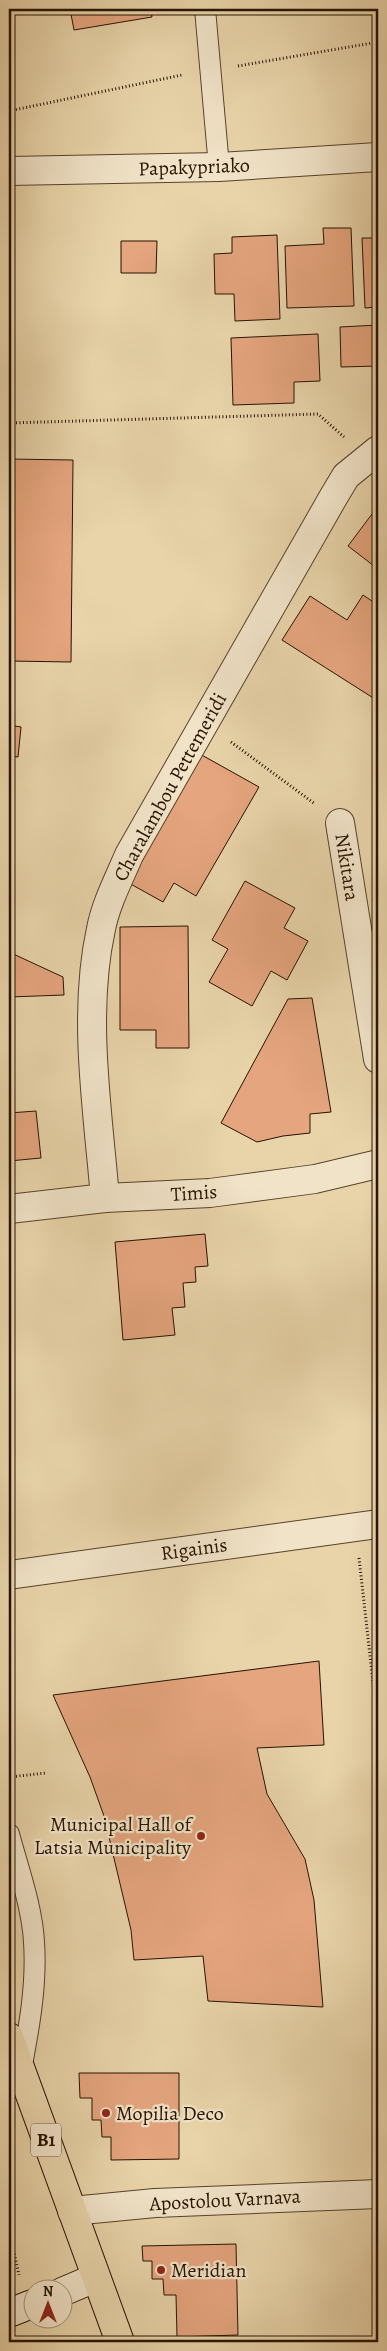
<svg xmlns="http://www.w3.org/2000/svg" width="387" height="2351" viewBox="0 0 387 2351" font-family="Alegreya,serif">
<rect width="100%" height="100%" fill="#e9d4aa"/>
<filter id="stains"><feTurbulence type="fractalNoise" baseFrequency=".004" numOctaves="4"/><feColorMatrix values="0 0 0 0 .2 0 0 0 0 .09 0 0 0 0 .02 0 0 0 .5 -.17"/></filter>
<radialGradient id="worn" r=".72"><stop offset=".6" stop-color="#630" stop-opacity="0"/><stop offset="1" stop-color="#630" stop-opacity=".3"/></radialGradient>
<g fill="#e5a57e" stroke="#261200">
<polygon points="70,9 151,9 152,17 74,30"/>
<polygon points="323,228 351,228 354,306 287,308 285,246 324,244"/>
<polygon points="277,235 280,319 235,321 234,294 215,294 214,254 232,253 232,237"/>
<polygon points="362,238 378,238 378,307 365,308"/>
<polygon points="121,241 157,241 156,273 121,273"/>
<polygon points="378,325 378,366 341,367 340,327"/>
<polygon points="318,334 320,381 294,382 294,403 233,405 231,338"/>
<polygon points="9,459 73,460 71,662 9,661"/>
<polygon points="378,506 378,569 348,546"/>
<polygon points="363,595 378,605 378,701 282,640 310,596 347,620"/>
<polygon points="9,725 21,727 18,757 9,756"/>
<polygon points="200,754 259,787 196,896 174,883 163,902 127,882"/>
<polygon points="245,881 295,908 284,928 308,941 287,980 271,971 252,1006 209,982 228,949 212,940"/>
<polygon points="188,926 189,1048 156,1048 156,1030 120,1030 120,927"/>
<polygon points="9,952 63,977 64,995 9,997"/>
<polygon points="312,998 331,1112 310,1114 310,1133 283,1136 257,1142 221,1123 288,999"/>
<polygon points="36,1111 41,1158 9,1161 9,1113"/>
<polygon points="205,1234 208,1266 195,1267 196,1282 183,1283 185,1307 172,1308 175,1335 123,1340 115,1242"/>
<polygon points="319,1661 324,1745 257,1748 267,1794 305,1859 314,1900 323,2007 208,2001 203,1956 134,1960 131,1930 104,1816 90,1777 53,1695"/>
<polygon points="79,2073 179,2073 179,2159 111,2160 111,2137 102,2137 101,2120 92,2120 92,2098 80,2098"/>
<polygon points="236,2244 238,2335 177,2337 176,2295 164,2295 163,2279 152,2279 152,2261 143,2261 142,2246"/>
</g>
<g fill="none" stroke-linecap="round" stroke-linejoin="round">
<g stroke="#57422a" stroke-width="22">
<g id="lane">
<polyline points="205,9 219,167"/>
<path d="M 9,1834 C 18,1868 32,1906 34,1942 C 37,1985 29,2028 21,2070"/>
</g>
</g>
<g stroke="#57422a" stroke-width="30">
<g id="street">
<polyline points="9,171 219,167 378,157"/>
<polyline points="340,823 378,1059"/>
<path d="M 105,1198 C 98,1112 82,1015 101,929 C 106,903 119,879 129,855 L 334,496 L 346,476 L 378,450"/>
<polyline points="9,1209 105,1198 210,1193 315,1179 378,1164"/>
<polyline points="9,1575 378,1524"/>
<polyline points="72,2211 155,2203 378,2194"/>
</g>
</g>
<g stroke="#261200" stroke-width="30">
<g id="secondary">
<polyline points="62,2292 95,2278"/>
<polyline points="9,2313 32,2304"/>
</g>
</g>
<g stroke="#261200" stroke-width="30">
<polyline id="primary" points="9,2037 120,2342"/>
</g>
<g stroke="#261200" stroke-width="3" stroke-dasharray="1 2.5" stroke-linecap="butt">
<polyline points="238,66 378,42"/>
<polyline points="9,111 182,75"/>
<polyline points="9,423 318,414 344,437"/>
<polyline points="231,742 315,804"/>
<polyline points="359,1558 378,1726"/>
<polyline points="9,1777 46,1773"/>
<polyline points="9,2230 19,2275"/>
</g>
<use href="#lane" stroke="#f1e3c8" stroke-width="20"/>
<use href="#street" stroke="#f1e3c8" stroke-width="28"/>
<use href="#secondary" stroke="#f1e3c8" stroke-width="28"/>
<use href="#primary" stroke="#e9d4aa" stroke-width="28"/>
</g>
<g fill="#8f2418" stroke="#f1e3c8" stroke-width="2">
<circle cx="201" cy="1836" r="5"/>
<circle cx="106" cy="2113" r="5"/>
<circle cx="161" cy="2270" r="5"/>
</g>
<g text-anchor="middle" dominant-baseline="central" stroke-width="4.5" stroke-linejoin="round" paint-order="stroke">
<rect fill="#f1e3c8" stroke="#63513c" stroke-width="1" x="31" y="2123.5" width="30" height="33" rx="4"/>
<g font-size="19" font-weight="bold" fill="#261200">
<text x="46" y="2140">B1</text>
</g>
<g font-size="20" fill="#261200" stroke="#f1e3c8">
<text transform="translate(194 167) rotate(-2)">Papakypriako</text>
<text transform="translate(170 787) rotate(-61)">Charalambou Pettemeridi</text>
<text transform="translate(347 867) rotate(81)">Nikitara</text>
<text transform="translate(194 1193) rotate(-4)">Timis</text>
<text transform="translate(194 1549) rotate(-8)">Rigainis</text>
<text transform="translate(225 2200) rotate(-3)">Apostolou Varnava</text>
</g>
<g font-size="20" fill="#261200" stroke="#f1e3c8" text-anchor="start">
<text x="191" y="1824" text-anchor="end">Municipal Hall of<tspan x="191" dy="23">Latsia Municipality</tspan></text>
<text x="116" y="2113">Mopilia Deco</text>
<text x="171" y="2270">Meridian</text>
</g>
</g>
<rect width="387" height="2351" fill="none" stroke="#e9d4aa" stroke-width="30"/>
<rect x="10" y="10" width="367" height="2331" fill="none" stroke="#261200" stroke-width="2.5"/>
<rect x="15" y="15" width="357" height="2321" fill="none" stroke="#261200"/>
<g transform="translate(48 2304)"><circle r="24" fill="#f1e3c8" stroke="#a08f78"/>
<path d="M0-4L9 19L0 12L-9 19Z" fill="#8f2418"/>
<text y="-8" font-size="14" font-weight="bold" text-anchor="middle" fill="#261200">N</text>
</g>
<rect width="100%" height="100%" filter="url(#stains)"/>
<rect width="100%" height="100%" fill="url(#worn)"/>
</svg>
